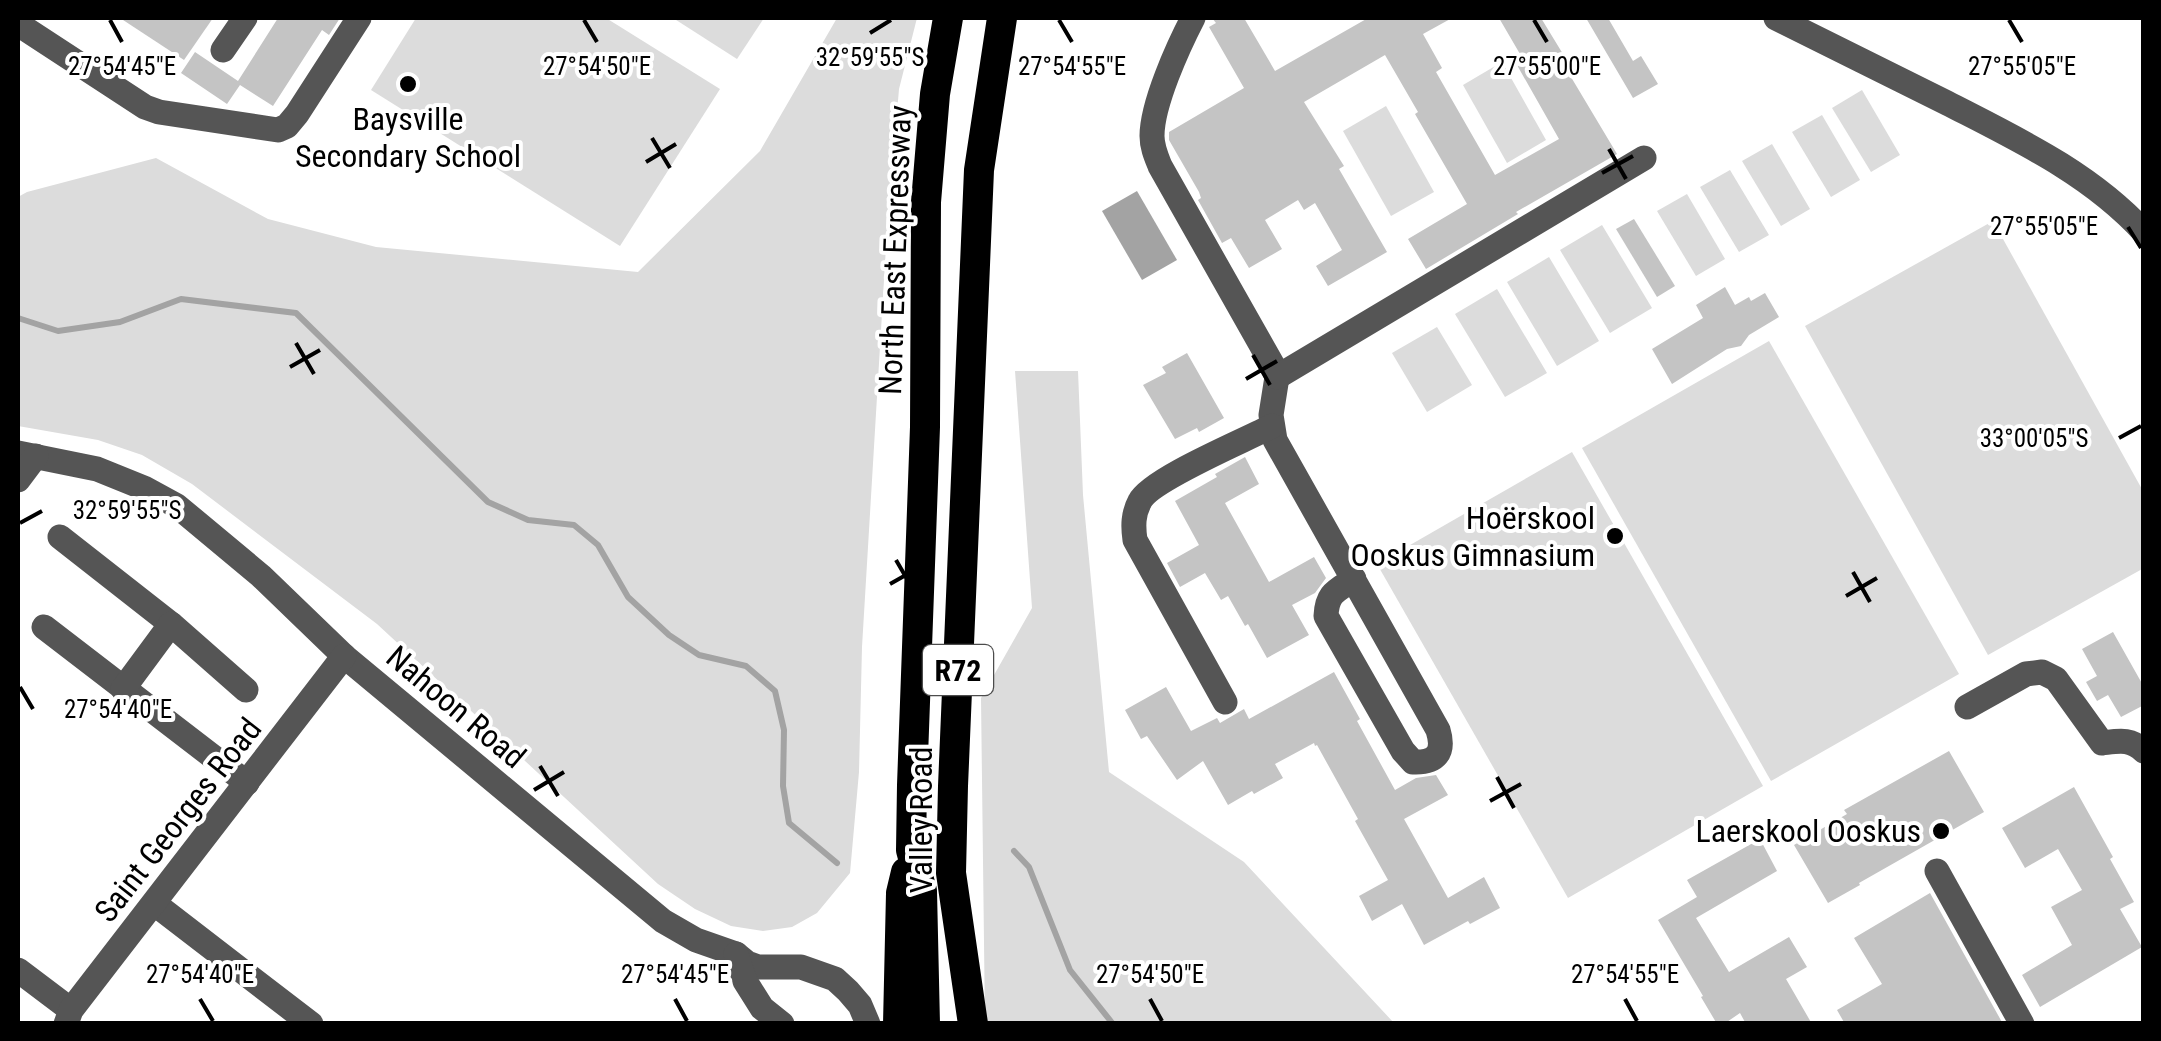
<svg xmlns="http://www.w3.org/2000/svg" width="2161" height="1041" viewBox="0 0 2161 1041" font-family="'Roboto Condensed',sans-serif">
<rect width="100%" height="100%" fill="#fff"/>
<g fill="#dcdcdc">
<polygon points="416,18 606,18 720,89 620,246 371,90"/>
<polygon points="673,18 764,18 737,59"/>
<polygon points="837,18 917,18 899,89 887,230 862,647 859,772 850,873 817,913 792,927 763,931 731,926 695,909 658,884 377,624 192,484 142,455 98,440 18,426 18,197 27,192 156,158 268,219 376,247 638,272 760,151"/>
<polygon points="1502,62 1546,140 1507,163 1463,85"/>
<polygon points="1862,90 1900,155 1871,172 1832,108"/>
<polygon points="1386,106 1434,192 1391,216 1343,131"/>
<polygon points="1822,115 1860,180 1831,197 1792,132"/>
<polygon points="1772,144 1810,209 1781,226 1742,161"/>
<polygon points="1730,170 1769,235 1739,252 1700,187"/>
<polygon points="1687,194 1725,259 1696,276 1657,211"/>
<polygon points="1993,221 2143,491 2144,568 1988,655 1805,326"/>
<polygon points="1602,225 1652,308 1610,333 1560,250"/>
<polygon points="1549,257 1599,341 1557,366 1507,282"/>
<polygon points="1497,289 1547,373 1505,397 1455,314"/>
<polygon points="1437,327 1472,385 1427,412 1392,353"/>
<polygon points="1769,341 1959,674 1771,781 1582,448"/>
<polygon points="1015,371 1078,371 1083,495 1109,772 1244,862 1394,1023 985,1023 981,698 1032,608"/>
<polygon points="1572,452 1763,786 1568,898 1377,564"/>
</g>
<polygon fill="#a3a3a3" points="1137,191 1177,260 1142,280 1102,211"/>
<g fill="none" stroke-linecap="round" stroke-linejoin="round">
<g stroke="#a3a3a3" stroke-width="6">
<polyline points="18,318 58,331 120,322 181,299 296,313 488,502 528,520 574,525 598,545 628,597 669,635 699,655 746,666 775,691 784,730 783,786 789,823 837,863"/>
<polyline points="1014,851 1029,867 1070,970 1113,1024"/>
</g>
</g>
<g fill="#c4c4c4">
<polygon points="120,18 213,18 184,60"/>
<polygon points="278,18 340,18 329,35 322,30 273,106 240,85 227,104 181,73 195,52 238,81"/>
<polygon points="1212,18 1244,18 1275,71 1368,18 1452,18 1423,34 1442,68 1436,72 1495,175 1559,139 1513,58 1520,54 1499,18 1541,18 1566,59 1562,62 1617,154 1516,212 1518,214 1426,269 1408,239 1467,204 1415,114 1418,112 1385,55 1304,102 1344,166 1339,169 1387,252 1328,286 1316,266 1342,250 1315,203 1304,210 1298,200 1265,220 1282,249 1249,268 1231,238 1222,243 1198,200 1201,198 1199,192 1169,140 1169,132 1244,88 1209,27 1216,23"/>
<polygon points="1586,18 1608,18 1633,61 1641,56 1658,84 1633,98"/>
<polygon points="1634,219 1675,286 1657,297 1616,229"/>
<polygon points="1725,287 1735,305 1749,297 1751,301 1765,293 1779,317 1749,335 1741,346 1727,349 1672,384 1652,349 1703,318 1696,305"/>
<polygon points="1187,353 1224,418 1199,432 1197,428 1175,439 1143,385 1166,373 1162,367"/>
<polygon points="1245,457 1259,484 1225,503 1269,582 1314,557 1326,578 1315,593 1292,605 1309,635 1267,658 1248,624 1245,626 1228,596 1221,600 1205,573 1180,587 1167,563 1199,545 1175,501 1217,477 1215,474"/>
<polygon points="2113,632 2144,687 2144,705 2121,717 2108,695 2097,701 2086,682 2097,676 2082,649"/>
<polygon points="1334,672 1360,719 1357,721 1395,790 1416,778 1436,775 1448,795 1404,819 1448,898 1484,877 1500,908 1470,924 1468,921 1424,945 1402,904 1372,921 1359,896 1388,880 1355,821 1358,819 1317,745 1315,746 1314,743 1275,764 1283,778 1254,794 1252,791 1228,805 1203,761 1177,780 1147,736 1141,739 1125,710 1166,687 1191,731 1217,718 1220,723 1244,709 1249,719"/>
<polygon points="1949,751 1984,812 1859,883 1860,885 1828,903 1794,845 1847,814 1844,810"/>
<polygon points="2074,787 2113,857 2110,859 2134,902 2120,909 2142,947 2040,1007 2022,975 2072,945 2051,907 2082,890 2058,849 2025,868 2002,828"/>
<polygon points="1760,839 1777,871 1696,918 1729,972 1789,937 1807,967 1786,979 1812,1024 1746,1024 1740,1013 1724,1024 1717,1024 1701,997 1703,996 1658,920 1697,897 1687,880"/>
<polygon points="1930,893 2003,1024 1845,1024 1837,1010 1882,984 1854,938"/>
</g>
<g fill="none" stroke-linecap="round" stroke-linejoin="round">
<g stroke="#555" stroke-width="25">
<path d="M 1193,18 C 1178,47 1152,104 1152,136 C 1152,147 1156,156 1160,166 L 1272,364 L 1277,377 L 1271,415 L 1275,440 L 1438,730 C 1445,753 1436,763 1413,762 L 1403,751 L 1326,616 C 1327,593 1336,591 1354,579"/>
<path d="M 1776,18 C 1833,46 1890,75 1947,103 C 2017,139 2090,173 2144,232"/>
<polyline points="18,24 145,107 159,112 278,130 287,126 297,114 359,18"/>
<polyline points="223,50 245,18"/>
<polyline points="1277,377 1644,158"/>
<polyline points="18,453 97,469 144,488 177,506 261,576 344,656 663,921 696,940 736,954 747,963 758,967 801,967 835,979 848,991 860,1005 868,1024"/>
<polyline points="18,480 36,456"/>
<polyline points="60,537 171,624"/>
<polyline points="44,627 247,783"/>
<polyline points="123,689 171,624 246,690"/>
<path d="M 1225,702 L 1135,540 C 1133,526 1133,514 1140,501 C 1151,479 1246,440 1272,426"/>
<path d="M 1967,707 L 2026,674 L 2042,672 L 2056,679 L 2102,743 C 2119,741 2130,738 2144,751"/>
<polyline points="1937,871 2022,1024"/>
<polyline points="155,904 311,1024"/>
<polyline points="736,954 745,981 762,1008 782,1024"/>
<polyline points="18,970 71,1010"/>
<polyline points="66,1024 71,1010 344,656"/>
</g>
<g stroke="#000" stroke-width="30">
<polyline points="898,1024 901,893 906,872"/>
<polyline points="925,1024 922,891 911,850 912,785 925,427 926,202 935,94 948,18"/>
<polyline points="973,1024 951,873 953,786 979,170 1002,18"/>
</g>
</g>
<path fill="none" stroke="#000" stroke-width="4" d="M 110,20 L 122,42M 584,20 L 597,42M 1059,20 L 1072,42M 1534,20 L 1547,42M 2009,20 L 2022,42M 870,33 L 891,20M 652,138 L 670,168M 1609,149 L 1626,179M 646,162 L 676,144M 1602,173 L 1633,156M 2128,227 L 2141,248M 296,343 L 314,374M 1253,355 L 1270,385M 290,367 L 320,350M 1246,379 L 1277,361M 2119,438 L 2141,426M 20,523 L 42,511M 896,560 L 914,591M 1853,572 L 1870,602M 890,584 L 920,567M 1846,596 L 1877,578M 20,687 L 33,709M 540,766 L 558,796M 1497,777 L 1514,808M 534,790 L 564,772M 1490,801 L 1521,784M 200,999 L 213,1021M 675,999 L 687,1021M 1150,999 L 1162,1021M 1625,999 L 1637,1021"/>
<g fill="#000" stroke="#fff" stroke-width="4">
<circle cx="408" cy="84" r="10"/>
<circle cx="1615" cy="536" r="10"/>
<circle cx="1941" cy="831" r="10"/>
</g>
<g text-anchor="middle" dominant-baseline="central" stroke-width="8" stroke-linejoin="round" paint-order="stroke">
<rect fill="#fff" stroke="#4c4c4c" stroke-width="2.5" x="923" y="645" width="70" height="50" rx="8"/>
<g font-size="30" font-weight="bold" fill="#000">
<text x="958" y="670">R72</text>
</g>
<g font-size="32" fill="#000" stroke="#fff" text-anchor="end">
<text x="408" y="119" text-anchor="middle">Baysville<tspan x="408" dy="37">Secondary School</tspan></text>
<text x="1595" y="518">Hoërskool<tspan x="1595" dy="37">Ooskus Gimnasium</tspan></text>
<text x="1921" y="831">Laerskool Ooskus</text>
</g>
<g font-size="32" fill="#000" stroke="#fff">
<text transform="translate(895 250) rotate(-88)">North East Expressway</text>
<text transform="translate(456 707) rotate(40)">Nahoon Road</text>
<text transform="translate(178 820) rotate(-52)">Saint Georges Road</text>
<text transform="translate(921 820) rotate(-90)">Valley Road</text>
</g>
</g>
<g font-size="25" text-anchor="middle" fill="#000" stroke="#fff" stroke-width="8" stroke-linejoin="round" paint-order="stroke">
<text x="870" y="66">32°59'55"S</text>
<text x="122" y="75">27°54'45"E</text>
<text x="597" y="75">27°54'50"E</text>
<text x="1072" y="75">27°54'55"E</text>
<text x="1547" y="75">27°55'00"E</text>
<text x="2022" y="75">27°55'05"E</text>
<text x="2044" y="235">27°55'05"E</text>
<text x="2034" y="447">33°00'05"S</text>
<text x="127" y="519">32°59'55"S</text>
<text x="118" y="718">27°54'40"E</text>
<text x="200" y="983">27°54'40"E</text>
<text x="675" y="983">27°54'45"E</text>
<text x="1150" y="983">27°54'50"E</text>
<text x="1625" y="983">27°54'55"E</text>
</g>
<rect width="2161" height="1041" fill="none" stroke="#000000" stroke-width="40"/>
</svg>
